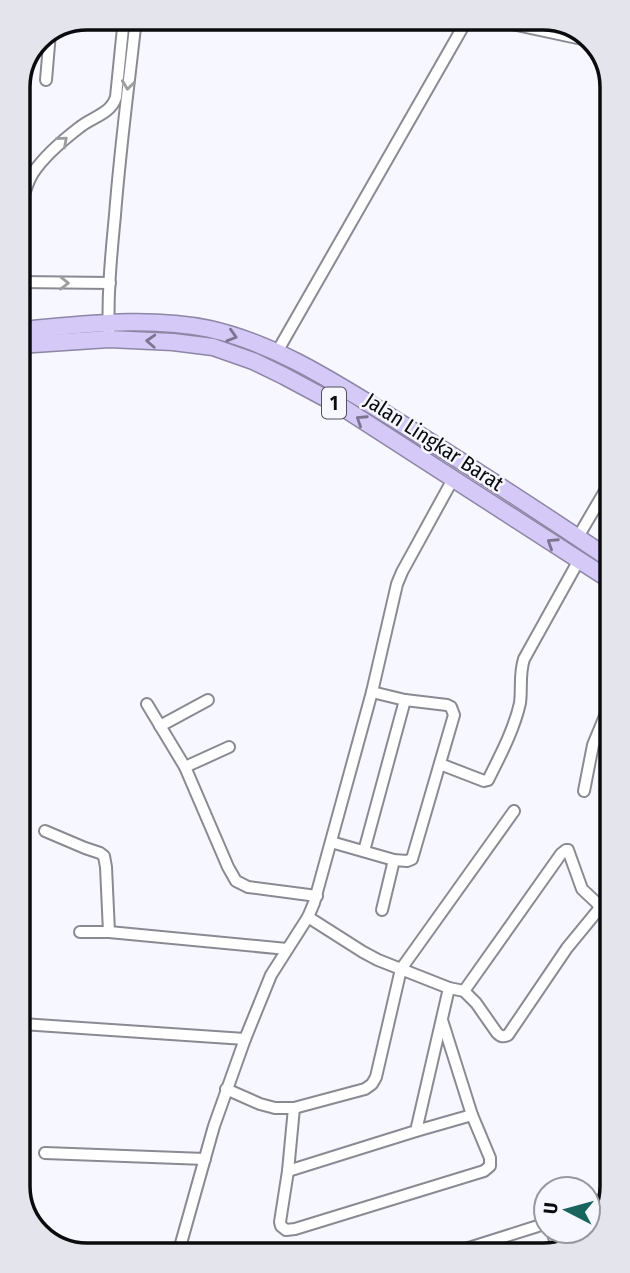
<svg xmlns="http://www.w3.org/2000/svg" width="630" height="1273" viewBox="0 0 630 1273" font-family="'Fira Sans Condensed',sans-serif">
<rect width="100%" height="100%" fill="#f6f7ff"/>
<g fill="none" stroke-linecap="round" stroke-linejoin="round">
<g stroke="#8a8a92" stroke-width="14">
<g id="minor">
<polyline points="484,18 582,39"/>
<polyline points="46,80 50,33"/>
<path d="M 18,219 C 22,204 24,187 33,173 C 45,155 63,140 80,127 C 92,117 111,114 116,97 L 124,18"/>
<polyline points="19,282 110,283"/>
<path d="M 109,339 C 107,298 111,256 115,215 C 120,149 129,83 136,18"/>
<polyline points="277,352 468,18"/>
<polyline points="578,537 609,484"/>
<polyline points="147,704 185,767 228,867 236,881 248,887 317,896"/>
<polyline points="160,726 208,700"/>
<path d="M 440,764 L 484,781 L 488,780 C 500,756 514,730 520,703 C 522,688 519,674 524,659 L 579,560"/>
<polyline points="185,767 229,747"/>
<polyline points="584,791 593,745 610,704"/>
<polyline points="45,831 85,848 100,853 104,856 106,867 109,932"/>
<polyline points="331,842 394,860 407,861 412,859 454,715 451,707 447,705 405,700 372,692"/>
<polyline points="364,851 405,700"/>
<polyline points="382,910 394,860"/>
<path d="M 308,917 L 363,952 L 378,960 L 449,988 L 464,991 L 476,1003 L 497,1033 C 501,1037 503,1037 508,1035 L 567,948 L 599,909 L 598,904 L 582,889 L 568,850 L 566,850 L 561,854 L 464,991"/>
<polyline points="80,932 109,932 287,949"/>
<polyline points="22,1024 245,1039"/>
<polyline points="226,1089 260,1104 275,1108 294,1108 365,1089 372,1084 376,1077 401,969 514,811"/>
<polyline points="294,1108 288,1171 416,1131 449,988"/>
<polyline points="416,1131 472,1115 442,1020"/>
<polyline points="45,1153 205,1159"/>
<polyline points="288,1171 280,1222 281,1226 286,1230 295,1229 484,1171 490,1166 490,1158 472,1115"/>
<polyline points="588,1200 608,1202"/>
<polyline points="593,1200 601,1223"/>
<polyline points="552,1231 558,1250"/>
<polyline points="456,1252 538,1226 545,1220 546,1213"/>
<polyline points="178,1254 214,1126 245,1039 271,975 308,917 314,903 372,692 397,584 402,572 453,479"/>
</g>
</g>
<g stroke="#8e86a5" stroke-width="19">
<g id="highway">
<path d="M 19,330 C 81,325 147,316 210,329 C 276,344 334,382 391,417 C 465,463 537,510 610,559"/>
<polyline points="19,345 109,339 173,342 213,347 253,361 284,376 342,407 610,580"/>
</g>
</g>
<use href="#minor" stroke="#fff" stroke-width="10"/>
<use href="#highway" stroke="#d4c9f7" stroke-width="16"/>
</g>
<defs><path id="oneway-chevron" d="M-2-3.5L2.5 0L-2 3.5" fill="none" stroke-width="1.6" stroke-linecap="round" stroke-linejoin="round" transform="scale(1.75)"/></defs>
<g stroke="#9d9d9f">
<use href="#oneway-chevron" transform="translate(128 85) rotate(97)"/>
<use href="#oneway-chevron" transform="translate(63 141) rotate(-41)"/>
<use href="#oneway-chevron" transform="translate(64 283) rotate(1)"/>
</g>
<g stroke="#7a748e">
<use href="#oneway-chevron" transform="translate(232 336) rotate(17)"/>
<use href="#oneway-chevron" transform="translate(151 341) rotate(-177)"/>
<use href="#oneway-chevron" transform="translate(361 420) rotate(-147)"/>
<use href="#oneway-chevron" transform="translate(552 543) rotate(-147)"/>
</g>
<g text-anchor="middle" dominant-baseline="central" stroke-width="5" stroke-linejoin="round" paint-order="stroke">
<rect fill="#f6f7ff" stroke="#525256" stroke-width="2" x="322" y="387.5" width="24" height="31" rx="5"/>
<g font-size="19" font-weight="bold" fill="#0b0b0e">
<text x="334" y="403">1</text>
</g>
<g font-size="21" fill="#0b0b0e" stroke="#f6f7ff">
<text transform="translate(434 442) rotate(33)">Jalan Lingkar Barat</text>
</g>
</g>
<path d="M0 0H630V1273H0ZM87 30H543A57 57 0 0 1 600 87V1186A57 57 0 0 1 543 1243H87A57 57 0 0 1 30 1186V87A57 57 0 0 1 87 30Z" fill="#e3e4ec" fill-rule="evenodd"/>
<path fill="none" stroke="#0b0b0e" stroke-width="3.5" d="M87 30H543A57 57 0 0 1 600 87V1186A57 57 0 0 1 543 1243H87A57 57 0 0 1 30 1186V87A57 57 0 0 1 87 30Z"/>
<g transform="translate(567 1210) rotate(276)"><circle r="33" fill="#f6f7ff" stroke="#98999f" stroke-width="2"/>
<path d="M0-5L12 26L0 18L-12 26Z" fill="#19655d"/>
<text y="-10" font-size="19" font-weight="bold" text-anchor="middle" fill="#0b0b0e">U</text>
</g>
</svg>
